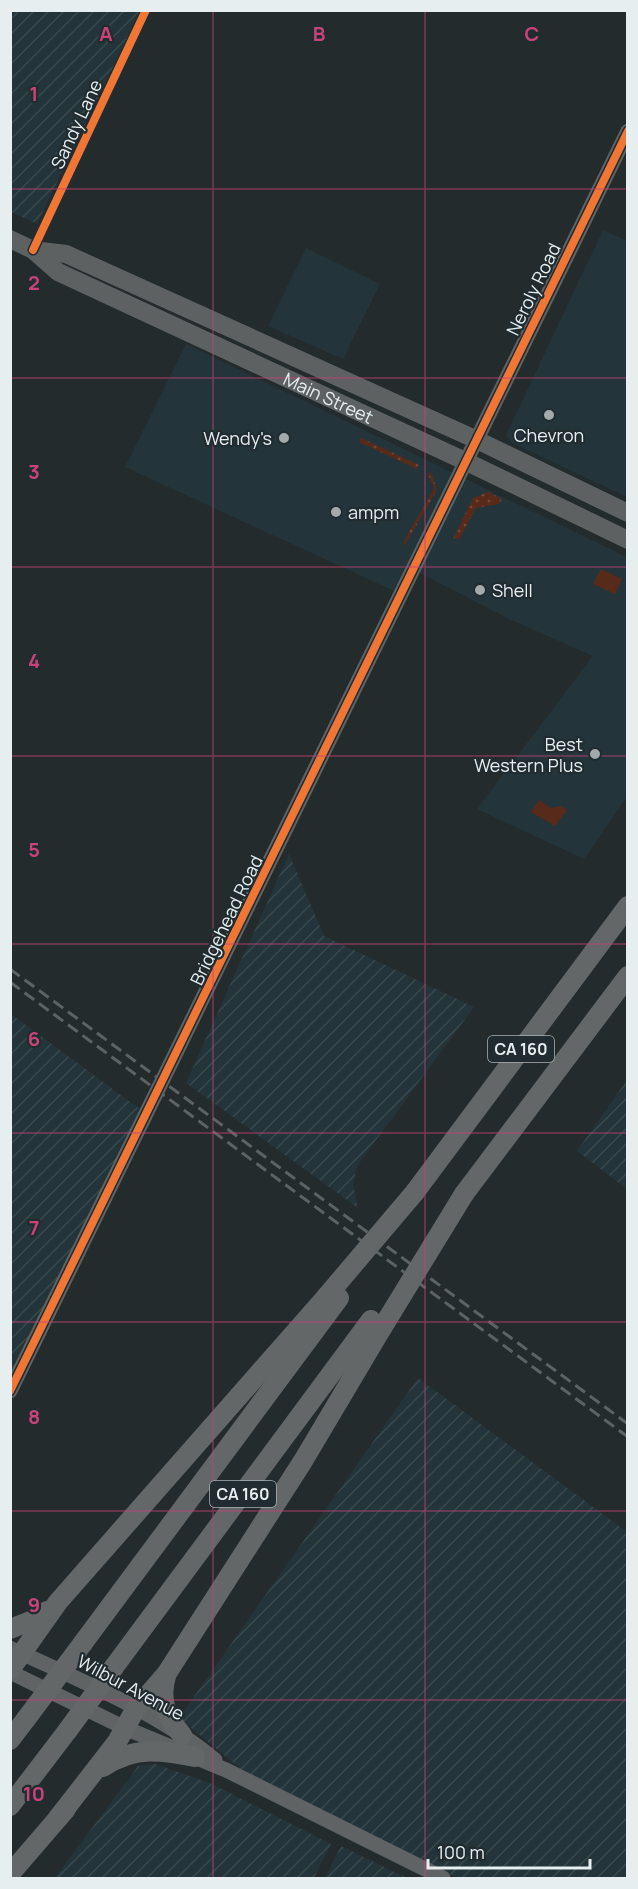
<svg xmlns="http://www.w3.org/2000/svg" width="638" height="1889" viewBox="0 0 638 1889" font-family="Manrope,sans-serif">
<defs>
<pattern id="industrial-furrows" width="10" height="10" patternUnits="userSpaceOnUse" patternTransform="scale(1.5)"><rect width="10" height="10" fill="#23353a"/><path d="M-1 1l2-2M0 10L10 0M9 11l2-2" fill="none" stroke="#38494d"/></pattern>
<pattern id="grass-dots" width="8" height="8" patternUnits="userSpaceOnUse" patternTransform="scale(1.5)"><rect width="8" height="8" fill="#582a1a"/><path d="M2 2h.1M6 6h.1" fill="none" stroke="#70493c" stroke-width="1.8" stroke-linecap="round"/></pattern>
</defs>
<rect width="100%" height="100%" fill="#242b2c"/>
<g fill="#23353a">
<polygon points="603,230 627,241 627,497 512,443 506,435"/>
<polygon points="306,248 380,284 343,359 268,326"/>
<polygon points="186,344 627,557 627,797 584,859 477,809 593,656 511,620 408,567 394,591 125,467"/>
</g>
<g fill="url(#industrial-furrows)">
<polygon points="10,11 140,11 37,224 11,212"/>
<polygon points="289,854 324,936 474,1007 357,1166 353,1184 358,1208 186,1083"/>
<polygon points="11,1014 141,1110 11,1378"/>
<polygon points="627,1080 627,1189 577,1151"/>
<polygon points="418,1378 627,1532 627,1878 457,1878 243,1771 179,1718"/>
<polygon points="155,1764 210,1783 331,1844 314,1878 55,1878 138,1766"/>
<polygon points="341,1846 407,1878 325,1878"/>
</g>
<g fill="url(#grass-dots)">
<polygon points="361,438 419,465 417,469 359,442"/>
<path d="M 431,472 L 437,490 L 405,545 L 403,544 C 412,524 425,508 434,488 L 428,474 Z"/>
<polygon points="488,492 502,499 499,504 476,508 460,538 453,539 473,498"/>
</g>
<g fill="#582a1a">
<polygon points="601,569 622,579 615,594 593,584"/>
<polygon points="539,800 551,808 561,806 567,810 555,826 531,812"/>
</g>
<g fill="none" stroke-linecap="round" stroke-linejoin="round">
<polyline stroke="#565959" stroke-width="10" points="33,250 146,10"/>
<g stroke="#606364" stroke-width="15">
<polyline points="10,1391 628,131"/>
<path d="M 10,1648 C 76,1678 161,1714 215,1760"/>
<polyline points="10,1672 125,1728 226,1770 443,1878"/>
</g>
<g stroke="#5e6162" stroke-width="18">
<path id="s1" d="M 10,239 L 33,250 L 58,272 L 467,462 L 628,540"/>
<polyline points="33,250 66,254 477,440 628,513"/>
</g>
<g stroke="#646768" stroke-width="20">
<polyline points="415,1192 628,906"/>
<polyline points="464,1194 628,976"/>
<polyline points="10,1629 33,1620 47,1611"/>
<polyline points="83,1643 339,1298"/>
<polyline points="114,1667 371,1320"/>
<polyline points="10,1670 58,1602 326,1297"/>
<path d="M 166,1676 C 159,1701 166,1716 182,1735"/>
<polyline points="10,1740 26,1719"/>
<path d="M 103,1767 C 134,1746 161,1750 195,1757"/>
<polyline points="10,1806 68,1730"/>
<polyline points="58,1818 117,1742 135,1710 167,1673 303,1461 382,1328"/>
<polyline points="10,1874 66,1809"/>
</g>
<g stroke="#5d6263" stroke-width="3" stroke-dasharray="12 6" stroke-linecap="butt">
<polyline points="10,969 628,1424"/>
<polyline points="10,982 628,1437"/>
</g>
<g stroke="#646768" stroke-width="20">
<polyline points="326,1297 415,1192"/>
<polyline points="382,1328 464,1194"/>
<polyline points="26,1719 83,1643"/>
<polyline points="68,1730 114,1667"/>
</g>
<g stroke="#212c30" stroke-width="11">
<g id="cycleway">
<polyline points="33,250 146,10"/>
<polyline points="10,1391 628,131"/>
</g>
</g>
<use href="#cycleway" stroke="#f07635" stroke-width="8"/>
</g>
<path fill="none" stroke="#c94379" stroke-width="1.5" stroke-opacity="0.55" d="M 213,10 L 213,1878M 425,10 L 425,1878M 10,189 L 628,189M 10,378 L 628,378M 10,567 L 628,567M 10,756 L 628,756M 10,944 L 628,944M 10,1133 L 628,1133M 10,1322 L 628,1322M 10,1511 L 628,1511M 10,1700 L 628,1700"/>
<g fill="#a2aaab" stroke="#212c30" stroke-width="2">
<circle cx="549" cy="415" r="6"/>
<circle cx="284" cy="438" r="6"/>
<circle cx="336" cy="512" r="6"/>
<circle cx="480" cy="590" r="6"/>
<circle cx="595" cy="754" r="6"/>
</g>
<g text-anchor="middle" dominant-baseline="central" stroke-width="4.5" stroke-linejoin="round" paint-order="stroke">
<g fill="#212c30" stroke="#abb4b6" stroke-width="1.5">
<rect x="488" y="1036" width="66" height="26" rx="4.5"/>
<rect x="210" y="1481" width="66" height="26" rx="4.5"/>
</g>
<g font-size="16" font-weight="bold" fill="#e6eef0">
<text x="521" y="1049">CA 160</text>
<text x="243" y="1494">CA 160</text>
</g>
<g font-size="18" fill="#e6eef0" stroke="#212c30">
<text transform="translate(76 124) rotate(-65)">Sandy Lane</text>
<text transform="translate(533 289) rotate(-64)">Neroly Road</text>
<text stroke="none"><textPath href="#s1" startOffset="357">Main Street</textPath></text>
<text transform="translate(226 920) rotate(-64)">Bridgehead Road</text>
<text transform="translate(131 1687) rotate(28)">Wilbur Avenue</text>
</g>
<g font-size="18" fill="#e6eef0" stroke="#212c30" text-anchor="end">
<text x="549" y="435" text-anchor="middle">Chevron</text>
<text x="272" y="438">Wendy's</text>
<text x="348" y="512" text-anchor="start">ampm</text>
<text x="492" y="590" text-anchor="start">Shell</text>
<text x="583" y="744">Best<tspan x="583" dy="21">Western Plus</tspan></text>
</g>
</g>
<g font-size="20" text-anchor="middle" font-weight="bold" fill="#c94379" stroke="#212c30" stroke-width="4.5" stroke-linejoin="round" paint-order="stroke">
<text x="106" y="41">A</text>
<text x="319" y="41">B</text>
<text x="532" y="41">C</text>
<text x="34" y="101">1</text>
<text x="34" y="290">2</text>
<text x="34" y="479">3</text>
<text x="34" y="668">4</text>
<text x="34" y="857">5</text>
<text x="34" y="1046">6</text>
<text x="34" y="1235">7</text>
<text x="34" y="1424">8</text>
<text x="34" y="1612">9</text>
<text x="34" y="1801">10</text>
</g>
<rect width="638" height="1889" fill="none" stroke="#e6eef0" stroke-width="24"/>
<path d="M428 1859v9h162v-9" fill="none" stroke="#e6eef0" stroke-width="3"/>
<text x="437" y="1859" font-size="18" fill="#e6eef0" stroke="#212c30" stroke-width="4.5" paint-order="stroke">100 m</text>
</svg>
